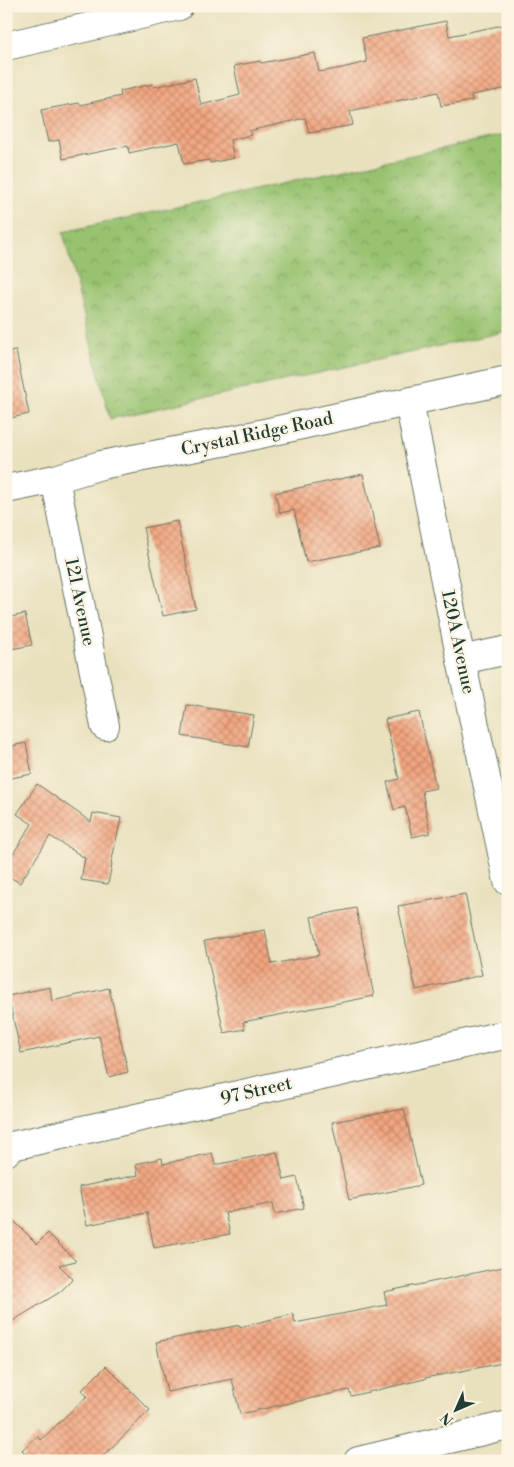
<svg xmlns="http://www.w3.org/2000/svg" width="514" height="1467" viewBox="0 0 514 1467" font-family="'Libre Bodoni',serif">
<defs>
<pattern id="park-crowns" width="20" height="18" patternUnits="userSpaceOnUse" patternTransform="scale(1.25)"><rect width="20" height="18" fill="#98c26f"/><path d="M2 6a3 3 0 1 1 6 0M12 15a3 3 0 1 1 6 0" fill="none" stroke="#7b9f5c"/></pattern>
<pattern id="building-cross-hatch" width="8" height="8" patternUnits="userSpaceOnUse" patternTransform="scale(1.25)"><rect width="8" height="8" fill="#f3a680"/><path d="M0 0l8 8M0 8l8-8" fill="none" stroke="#c4886a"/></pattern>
</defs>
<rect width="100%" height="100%" fill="#fcf5e5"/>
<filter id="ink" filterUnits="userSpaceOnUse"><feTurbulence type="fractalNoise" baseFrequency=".02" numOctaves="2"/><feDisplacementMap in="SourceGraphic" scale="10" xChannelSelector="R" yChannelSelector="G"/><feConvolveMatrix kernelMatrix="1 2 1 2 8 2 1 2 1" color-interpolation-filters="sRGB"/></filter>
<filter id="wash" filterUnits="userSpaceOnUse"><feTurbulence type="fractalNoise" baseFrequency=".0096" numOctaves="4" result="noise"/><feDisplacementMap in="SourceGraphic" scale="20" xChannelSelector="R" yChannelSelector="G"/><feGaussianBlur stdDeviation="1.12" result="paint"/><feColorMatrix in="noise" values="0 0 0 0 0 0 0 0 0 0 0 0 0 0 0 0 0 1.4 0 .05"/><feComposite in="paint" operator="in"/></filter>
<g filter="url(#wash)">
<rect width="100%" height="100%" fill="#e9e1be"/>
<polygon fill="url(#park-crowns)" stroke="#5c8052" points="508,134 508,331 110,419 63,232"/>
<g id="blocks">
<g fill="url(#building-cross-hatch)">
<polygon points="446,21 449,36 508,24 508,88 471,95 472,101 441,106 438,92 350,111 353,125 309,133 305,118 249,131 251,135 230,140 234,158 210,163 209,160 184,164 179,142 129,153 128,146 63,159 59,140 48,142 41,110 79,103 80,105 121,96 120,91 153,84 154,87 195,78 201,105 240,95 234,66 260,61 261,63 315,53 319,72 342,68 367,62 362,38"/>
<polygon points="16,351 29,414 6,419 6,352"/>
<polygon points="363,474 380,548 306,562 294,510 280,513 275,493"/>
<polygon points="177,521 196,609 163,616 143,528"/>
<polygon points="25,614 32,645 6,650 6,618"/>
<polygon points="187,705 254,715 248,747 182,736"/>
<polygon points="419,712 436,788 422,791 430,833 412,837 405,807 394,810 387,782 399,779 385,719"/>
<polygon points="26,743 32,774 6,779 6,747"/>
<polygon points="37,784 91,822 93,813 121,818 111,864 112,864 108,884 81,880 85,858 50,836 20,883 6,875 6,865 32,824 17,814"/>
<polygon points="465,894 482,975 416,990 398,906"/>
<polygon points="356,908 374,996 243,1022 245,1029 224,1033 204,941 265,930 272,964 319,955 311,917"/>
<polygon points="50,987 52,1001 109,988 128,1072 109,1077 99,1036 21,1053 8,996"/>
<polygon points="404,1109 421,1185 349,1200 332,1122"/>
<polygon points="277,1152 284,1180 297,1177 304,1208 275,1214 273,1203 225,1213 230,1234 154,1248 147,1213 87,1225 79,1187 138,1175 136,1164 162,1158 163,1164 212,1153 215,1165"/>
<polygon points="6,1213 37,1244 48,1233 76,1261 59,1265 73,1279 60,1292 6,1325"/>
<polygon points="508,1266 508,1362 425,1378 425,1379 351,1396 349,1390 240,1414 232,1379 167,1392 156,1342 240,1325 240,1327 293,1314 295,1323 387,1305 384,1292"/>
<polygon points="106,1366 150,1410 98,1461 19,1461 26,1454 22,1450 37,1436 41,1440 87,1396 82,1390"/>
</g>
</g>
</g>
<g filter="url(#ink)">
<use href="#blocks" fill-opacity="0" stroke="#667664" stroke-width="1"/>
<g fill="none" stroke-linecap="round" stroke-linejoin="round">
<g stroke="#667664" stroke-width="30">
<g id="minor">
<polyline points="6,46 179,6"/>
<polyline points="409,402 461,660 508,881"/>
<polyline points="55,479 105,726"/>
<polyline points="6,489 55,479 101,465 228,441 508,380"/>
<polyline points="461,660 508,650"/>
<polyline points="6,1152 12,1146 508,1034"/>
<polyline points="358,1461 508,1425"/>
</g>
</g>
<use href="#minor" stroke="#fff" stroke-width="28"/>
</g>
</g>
<g text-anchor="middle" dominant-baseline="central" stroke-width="4.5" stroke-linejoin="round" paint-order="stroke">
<g font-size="18" fill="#1f3d34" stroke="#fcf5e5">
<text transform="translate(257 434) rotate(-12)">Crystal Ridge Road</text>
<text transform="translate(80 602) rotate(78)">121 Avenue</text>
<text transform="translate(458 642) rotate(78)">120A Avenue</text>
<text transform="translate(256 1091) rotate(-13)">97 Street</text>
</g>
</g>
<rect width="514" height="1467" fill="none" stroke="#fcf5e5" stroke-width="25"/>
<g transform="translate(456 1410) rotate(225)" stroke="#fcf5e5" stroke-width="4" paint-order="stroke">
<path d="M0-4L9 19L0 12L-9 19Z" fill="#1f3d34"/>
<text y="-8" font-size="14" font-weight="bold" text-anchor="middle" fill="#1f3d34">N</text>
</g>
</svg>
